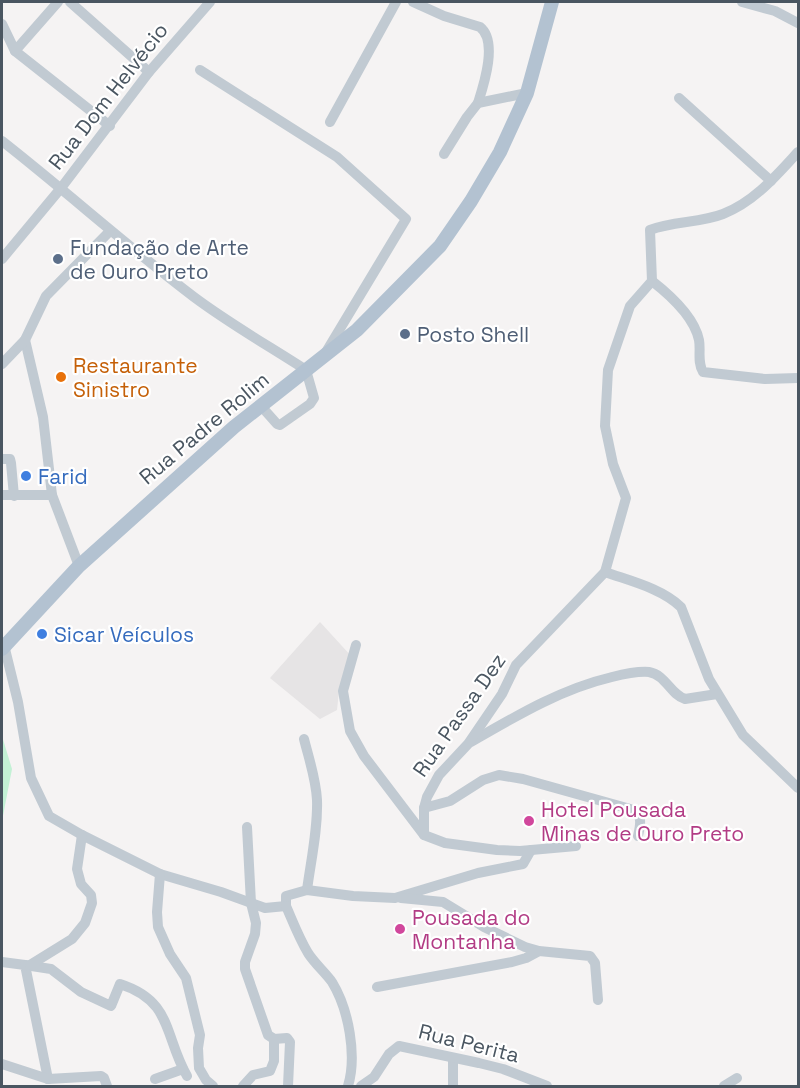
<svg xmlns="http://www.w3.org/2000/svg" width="800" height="1088" viewBox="0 0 800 1088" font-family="'Space Grotesk',sans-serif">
<rect width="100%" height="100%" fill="#f5f3f3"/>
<polygon fill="#e6e4e5" points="320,622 352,657 339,691 337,710 320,719 270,678"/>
<polygon fill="#c3f1d5" points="2,736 12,769 2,821"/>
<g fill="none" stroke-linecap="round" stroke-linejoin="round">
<g stroke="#c1cad2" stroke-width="10">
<polyline points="70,2 149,72"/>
<path d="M 413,2 L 444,16 L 480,27 C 498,41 484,84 478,103"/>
<polyline points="742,2 775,11 798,23"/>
<polyline points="2,24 15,51 110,126"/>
<polyline points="15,51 58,2"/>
<polyline points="200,70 337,157 406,219 326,352"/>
<polyline points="679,98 771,181"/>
<polyline points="330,122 396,2"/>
<path d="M 2,141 C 67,192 128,247 194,297 C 230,324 269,346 306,370 L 314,398 L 310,404 L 280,425 L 277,424 L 261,406"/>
<polyline points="444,154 467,117 478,103 527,93"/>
<polyline points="2,259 61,188 149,72 210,2"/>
<path d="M 652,281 C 670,295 694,316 699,340 C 701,350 697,362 703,372 L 765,379 L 798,378"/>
<polyline points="25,340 43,417 52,495 79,566"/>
<polyline points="2,364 25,340 46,296 110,231"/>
<polyline points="2,459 10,459 11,463 14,496"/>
<polyline points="2,495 52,495"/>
<path d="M 605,572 C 630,581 661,588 681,607 L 709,679 L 743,735 L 798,788"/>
<polyline points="4,645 18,702 31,778 49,816 82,835 160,874 221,892 265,908 286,906 286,896 307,890 353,896 395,898 478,873 523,864 531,850"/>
<polyline points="356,645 343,691 350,731 364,756 424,835 445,843 497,850 520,851 576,846"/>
<path d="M 304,739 C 309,759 316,779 317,800 C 318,829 311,860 307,890"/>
<path d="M 471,742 C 516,716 561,689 612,677 C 624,674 637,671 649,672 C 666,675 670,694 685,699 L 717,694"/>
<path d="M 424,808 L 450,801 L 483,780 L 499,775 L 523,779 L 634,810 C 643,817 640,826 638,836"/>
<polyline points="247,827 251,903 256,923 255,934 245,962 245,969 268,1035 274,1039 287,1038 290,1042 288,1086"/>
<path d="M 424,835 L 424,808 L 427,797 L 439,775 L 468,744 L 502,694 L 516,665 L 605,572 L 626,498 L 613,464 L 605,426 L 608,370 L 630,306 L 652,281 L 650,230 C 673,221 700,223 723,214 C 754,202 776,176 798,152"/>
<polyline points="160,874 157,912 158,927 170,954 186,978 200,1035 198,1048 199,1068 206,1080 213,1086"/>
<polyline points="401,898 443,902 484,927 525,947 539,951 590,956 595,963 598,1000"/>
<path d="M 286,906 C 293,922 299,938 308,953 C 315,964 325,972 332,982 C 349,1010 357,1056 348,1086"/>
<polyline points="2,962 25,965 48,1079"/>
<path d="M 25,965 L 51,969 L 81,992 L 111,1006 L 120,984 C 173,1001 164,1036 187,1076"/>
<polyline points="30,965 72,939 85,923 92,903 91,895 81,884 77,869 82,835"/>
<polyline points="377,987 512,962 526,958 539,951"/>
<polyline points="453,1058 453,1086"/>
<polyline points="2,1064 48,1079 101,1076 104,1078 107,1086"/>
<polyline points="155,1079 183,1069"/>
<polyline points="243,1086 253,1075 270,1071 274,1061 274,1039"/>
<polyline points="361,1086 374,1077 389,1054 399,1046 479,1063 503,1069 547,1086"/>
<polyline points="724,1086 737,1078"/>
</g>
<polyline stroke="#b3c2d1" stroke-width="14" points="2,649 79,566 234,427 357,330 440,246 471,201 500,152 527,93 552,2"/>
</g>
<g fill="#5c6f8a" stroke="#fff" stroke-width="2">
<circle cx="58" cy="259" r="6"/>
<circle cx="405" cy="334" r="6"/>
</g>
<circle fill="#e8710a" stroke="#fff" stroke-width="2" cx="61" cy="377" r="6"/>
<g fill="#3f7fe0" stroke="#fff" stroke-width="2">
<circle cx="26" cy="476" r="6"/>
<circle cx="42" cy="634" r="6"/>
</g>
<g fill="#d1479c" stroke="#fff" stroke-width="2">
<circle cx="529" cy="821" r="6"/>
<circle cx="400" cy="929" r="6"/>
</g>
<g text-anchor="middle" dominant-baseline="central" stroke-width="4.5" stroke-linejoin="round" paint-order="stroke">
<g font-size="21" fill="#4a5661" stroke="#fff">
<text transform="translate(108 96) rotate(-52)">Rua Dom Helvécio</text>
<text transform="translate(204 428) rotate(-40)">Rua Padre Rolim</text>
<text transform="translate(459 715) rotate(-55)">Rua Passa Dez</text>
<text transform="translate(469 1043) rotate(14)">Rua Perita</text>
</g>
<g font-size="21" fill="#4e5e75" stroke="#fff" text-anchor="start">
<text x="70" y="247">Fundação de Arte<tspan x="70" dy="24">de Ouro Preto</tspan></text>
<text x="417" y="334">Posto Shell</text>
</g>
<g font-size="21" fill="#c56008" stroke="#fff" text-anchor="start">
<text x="73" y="365">Restaurante<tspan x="73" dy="24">Sinistro</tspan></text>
</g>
<g font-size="21" fill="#366cbe" stroke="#fff" text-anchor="start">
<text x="38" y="476">Farid</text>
<text x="54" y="634">Sicar Veículos</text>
</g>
<g font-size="21" fill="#b23c85" stroke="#fff" text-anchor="start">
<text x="541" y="809">Hotel Pousada<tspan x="541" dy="24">Minas de Ouro Preto</tspan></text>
<text x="412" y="917">Pousada do<tspan x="412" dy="24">Montanha</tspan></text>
</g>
</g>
<rect width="800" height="1088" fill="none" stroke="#4a5661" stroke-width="6"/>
</svg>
